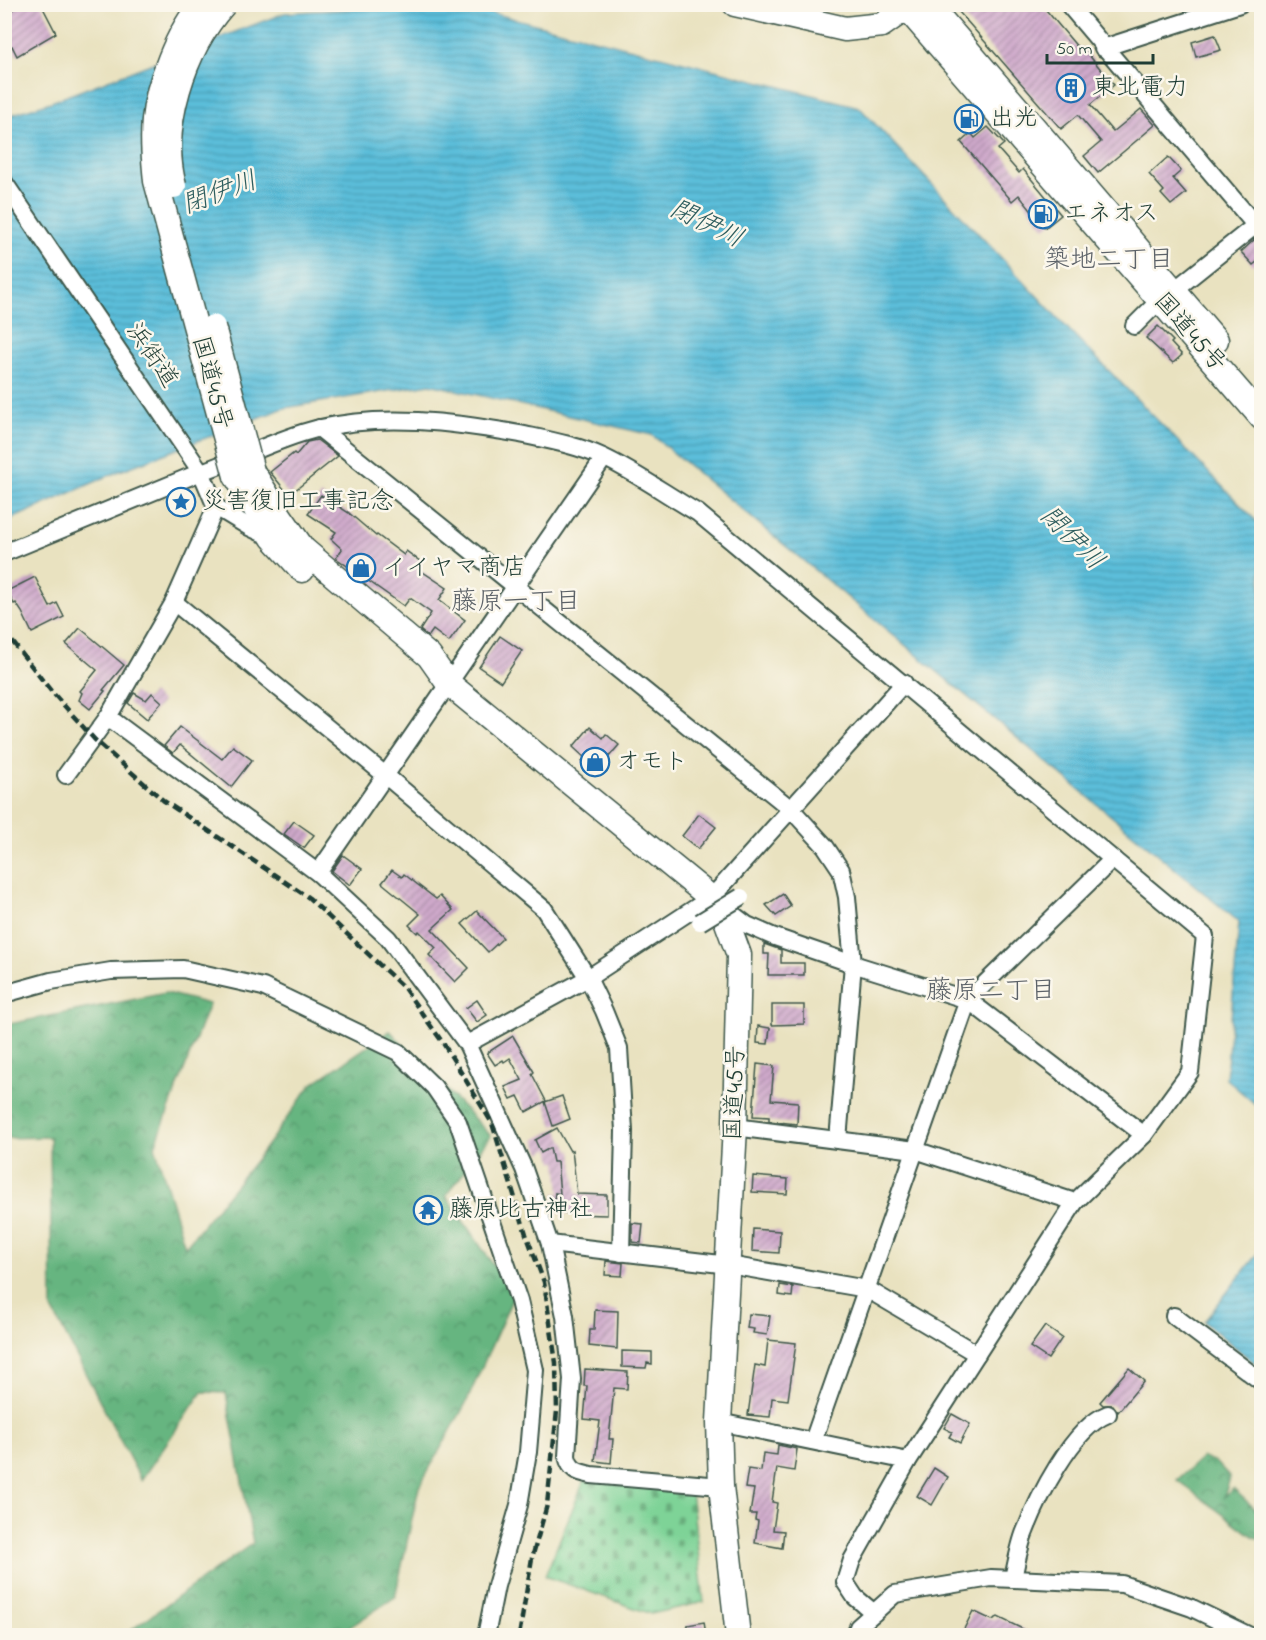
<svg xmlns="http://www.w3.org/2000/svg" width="1266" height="1640" viewBox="0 0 1266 1640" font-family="'Indie Flower','Klee One',sans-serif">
<defs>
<pattern id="forest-crowns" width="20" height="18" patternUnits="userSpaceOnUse" patternTransform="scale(1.5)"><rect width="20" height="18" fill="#66b580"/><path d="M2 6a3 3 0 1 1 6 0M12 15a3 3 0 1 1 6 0" fill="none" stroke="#53946a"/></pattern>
<pattern id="cemetery-stones" width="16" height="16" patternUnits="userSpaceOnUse" patternTransform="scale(1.5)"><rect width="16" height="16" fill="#7ed397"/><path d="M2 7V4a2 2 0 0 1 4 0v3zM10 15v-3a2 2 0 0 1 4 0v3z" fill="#67ac7c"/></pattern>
<pattern id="water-rules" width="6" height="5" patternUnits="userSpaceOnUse" patternTransform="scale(1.5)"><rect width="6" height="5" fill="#5bbeda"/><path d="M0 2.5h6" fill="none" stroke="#4b9cb2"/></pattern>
<pattern id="building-hatch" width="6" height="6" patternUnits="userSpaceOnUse" patternTransform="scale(1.5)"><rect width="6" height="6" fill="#cfa9cb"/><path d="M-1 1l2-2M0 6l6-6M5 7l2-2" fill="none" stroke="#a78ba6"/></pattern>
</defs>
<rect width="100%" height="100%" fill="#fbf7ec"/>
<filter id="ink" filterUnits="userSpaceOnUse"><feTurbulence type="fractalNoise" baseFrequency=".0167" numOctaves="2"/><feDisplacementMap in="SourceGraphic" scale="12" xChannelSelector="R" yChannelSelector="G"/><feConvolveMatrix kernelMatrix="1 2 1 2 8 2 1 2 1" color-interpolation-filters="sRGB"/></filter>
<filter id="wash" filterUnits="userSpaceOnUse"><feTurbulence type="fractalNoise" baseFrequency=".008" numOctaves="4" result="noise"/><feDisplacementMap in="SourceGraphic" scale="24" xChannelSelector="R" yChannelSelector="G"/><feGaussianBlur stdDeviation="1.35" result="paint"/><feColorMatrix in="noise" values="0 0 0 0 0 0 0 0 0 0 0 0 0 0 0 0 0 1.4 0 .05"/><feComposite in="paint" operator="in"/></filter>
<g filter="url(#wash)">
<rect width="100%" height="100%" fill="#e9e2c0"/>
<g fill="url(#forest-crowns)" stroke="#42795a" stroke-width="1.5">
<polygon points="166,993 209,1004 155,1146 185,1247 260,1155 311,1085 390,1031 491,1136 446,1196 514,1295 466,1403 419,1487 395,1597 338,1635 124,1635 253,1543 226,1393 202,1392 141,1480 52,1309 50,1137 5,1138 4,1025"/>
<polygon points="1203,1457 1215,1462 1230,1478 1224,1497 1233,1489 1261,1514 1261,1540 1248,1533 1177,1480"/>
</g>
<polygon fill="url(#cemetery-stones)" stroke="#4e8866" stroke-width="1.5" points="584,1481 691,1492 704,1602 651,1614 545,1576"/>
<g fill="url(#water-rules)" stroke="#3d7e87" stroke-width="1.5">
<polygon points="428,4 461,5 859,107 1072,333 1261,526 1261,1109 1226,1079 1239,922 652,435 430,384 284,408 117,472 5,522 4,117 51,102 285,13"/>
<polygon points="1261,1249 1261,1368 1204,1322"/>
</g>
<g id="blocks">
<g fill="url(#building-hatch)">
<polygon points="21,4 41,4 56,33 17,56 12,46 4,50 4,15"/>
<polygon points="952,4 1041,4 1079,49 1082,47 1114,85 1090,105 1113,132 1141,109 1155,125 1098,173 1084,156 1101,142 1078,115 1061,129"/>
<polygon points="1215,35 1221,50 1196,57 1192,42"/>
<polygon points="988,127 1004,144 998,149 1019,173 1023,169 1061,215 1045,228 1019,195 1012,201 961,142 971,133 975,138"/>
<polygon points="1168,157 1181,171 1173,178 1186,193 1171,205 1161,194 1164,191 1149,174"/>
<polygon points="1254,240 1262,245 1262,258 1253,265 1241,252"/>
<polygon points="1158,326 1173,341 1171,343 1182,355 1173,363 1146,338"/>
<polygon points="317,440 338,456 289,495 270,472 294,453 296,455 307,442"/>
<polygon points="321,495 349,513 376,536 377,535 404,555 406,551 421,562 417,568 447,588 439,600 465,620 449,642 433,630 428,637 420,630 431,613 410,598 404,606 336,558 342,549 331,539 336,532 308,514"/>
<polygon points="35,577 50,607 57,603 64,617 32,633 22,612 16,603 14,604 7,591"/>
<polygon points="80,628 124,665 103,690 105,691 90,709 79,700 82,693 80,691 97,670 66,644"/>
<polygon points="500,636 522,651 501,682 479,667"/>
<polygon points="134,693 146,700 152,693 162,702 147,719 128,703"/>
<polygon points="180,727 222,759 233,746 252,760 231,787 180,745 173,753 164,746"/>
<polygon points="590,727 603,738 606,734 619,745 595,773 582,762 585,758 573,747"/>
<polygon points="699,814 716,827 698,849 682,836"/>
<polygon points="294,821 314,835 304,848 284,834"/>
<polygon points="343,855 362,869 350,885 332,871"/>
<polygon points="392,870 402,877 404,874 436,899 440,896 453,910 432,929 469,968 455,982 429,955 436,948 419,931 417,933 409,925 420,914 382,883"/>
<polygon points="783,894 791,906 776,916 766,905"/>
<polygon points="477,911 503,938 488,952 462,924"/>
<polygon points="764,944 781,950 781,963 804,963 804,975 768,975 769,954 764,954"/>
<polygon points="477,1000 487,1015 477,1022 466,1008"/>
<polygon points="772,1005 804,1005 804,1024 772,1025"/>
<polygon points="758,1026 770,1028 768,1044 757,1043"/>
<polygon points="513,1036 534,1072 532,1074 546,1101 526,1112 518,1096 511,1099 505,1087 522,1080 510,1058 504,1062 503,1060 495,1065 487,1053"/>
<polygon points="757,1064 774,1066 771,1100 798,1102 797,1124 769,1121 769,1117 753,1116"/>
<polygon points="562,1096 570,1119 553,1126 545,1102"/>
<polygon points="557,1128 570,1151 572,1150 577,1194 607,1195 607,1215 570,1214 553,1211 555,1193 560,1194 557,1162 553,1162 550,1148 541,1153 535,1140"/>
<polygon points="753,1176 788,1179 787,1194 752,1192"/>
<polygon points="632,1223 643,1224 641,1243 632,1242"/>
<polygon points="753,1229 780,1231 779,1253 752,1251"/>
<polygon points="606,1261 623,1263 622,1276 605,1275"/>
<polygon points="780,1285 793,1287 792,1297 779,1295"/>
<polygon points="595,1310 618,1311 617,1349 589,1346 590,1330 594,1330"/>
<polygon points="749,1314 770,1316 767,1335 753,1333 754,1329 747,1328"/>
<polygon points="1045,1326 1062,1338 1048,1359 1030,1347"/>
<polygon points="768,1340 796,1343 788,1400 772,1398 770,1417 748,1415 755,1365 765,1367"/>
<polygon points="622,1351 652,1352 652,1364 647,1363 646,1368 622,1367"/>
<polygon points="1129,1368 1144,1381 1118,1412 1113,1405 1103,1405 1100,1402"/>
<polygon points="585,1369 628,1372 627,1389 614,1388 609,1439 613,1439 611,1463 595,1461 600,1421 584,1419 587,1386 584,1386"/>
<polygon points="952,1414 970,1424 960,1443 949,1437 952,1432 944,1428"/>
<polygon points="778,1445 797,1449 794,1471 777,1468 772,1502 777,1503 773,1530 784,1531 782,1548 755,1543 758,1521 755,1520 756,1514 750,1514 754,1489 745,1488 748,1469 761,1471 763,1453 777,1455"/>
<polygon points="934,1468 948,1477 932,1505 917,1496"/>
<polygon points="973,1611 992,1620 998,1617 1035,1635 961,1635"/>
<polygon points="704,1622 706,1635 688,1635 687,1625"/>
</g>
</g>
</g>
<g filter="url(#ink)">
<use href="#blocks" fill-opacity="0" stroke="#3d5649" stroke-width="1.5"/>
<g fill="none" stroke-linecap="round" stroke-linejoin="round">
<g stroke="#3d5649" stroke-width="20">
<g id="minor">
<polyline points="1068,4 1262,233"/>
<polyline points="1103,48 1240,4"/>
<polyline points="4,182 201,472 216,507 249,527 273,538"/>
<polyline points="1134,326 1152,308 1262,220"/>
<polyline points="319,428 791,809 825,846 841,870 847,897 853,964 838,1140"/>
<polyline points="216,507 174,602 108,717 318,873 388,938 467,1044 588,978 712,897 904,683"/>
<path d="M 4,553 L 201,472 C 240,459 276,439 316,429 C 383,413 453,422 520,434 C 548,440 577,445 603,457 C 635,472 667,495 698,513 L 1205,936 L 1190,1072 L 1144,1135 L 1075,1202 L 908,1461 L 852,1560 L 845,1582 L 855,1597 L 874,1613"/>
<polyline points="174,602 385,775 544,909 588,978 604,1011 619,1048 624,1131 621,1253"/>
<polyline points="66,775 108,717"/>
<polyline points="318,873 604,458"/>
<polyline points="722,906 747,925 772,936 853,964 968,1000 1144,1135"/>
<polyline points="4,994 51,981 111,971 183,969 263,987 398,1052 434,1087 458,1122 519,1301 535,1370 528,1452 519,1505 496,1586 486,1636"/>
<path d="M 467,1044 L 524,1169 L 550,1244 L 565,1316 L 572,1379 L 567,1456 C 570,1470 577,1472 591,1475 L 721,1486"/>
<polyline points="735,1127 915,1150 1075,1202"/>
<polyline points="550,1244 729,1265 867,1289 977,1354"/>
<polyline points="1174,1316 1262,1382"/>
<polyline points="719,1422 908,1461"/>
<polyline points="813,1441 968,1000 1113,859"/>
<path d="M 1013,1579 C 1016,1564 1019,1548 1024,1534 C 1038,1498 1072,1428 1108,1414"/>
<polyline points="855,1636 858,1627 895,1594 991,1578 1122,1584 1192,1608 1250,1636"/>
</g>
</g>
<g stroke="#3d5649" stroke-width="27">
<g id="highway">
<polyline points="735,4 845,29 882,25 912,4"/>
<polyline points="903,4 1262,418"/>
<polyline points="928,4 1216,340"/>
<polyline points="252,471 280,516 303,549 429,656 448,683 721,906 739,955 735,1127 719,1422 721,1486 738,1636"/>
<polyline points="236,476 273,538 302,570"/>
</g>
</g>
<use href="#minor" stroke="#fff" stroke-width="16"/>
<use href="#highway" stroke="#fff" stroke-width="24"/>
<polyline stroke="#1f3d34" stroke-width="4.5" stroke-dasharray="9 4.5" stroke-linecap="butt" points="4,631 51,691 95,740 164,801 309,898 404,988 443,1043 492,1123 526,1234 544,1282 556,1363 557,1411 547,1505 532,1558 519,1636"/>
<g stroke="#3d5649" stroke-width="20" stroke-linecap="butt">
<polyline id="minor-bridge" points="700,922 741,897"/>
</g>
<g stroke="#3d5649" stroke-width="27" stroke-linecap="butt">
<g id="highway-bridge">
<path d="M 202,4 C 178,31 157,85 154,120 C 152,141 154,161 156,181 L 236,476"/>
<path d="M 174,186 C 158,126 184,49 224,4"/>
<polyline points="213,327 252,471"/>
</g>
</g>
<use href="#minor-bridge" stroke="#fff" stroke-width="16"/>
<use href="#highway-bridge" stroke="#fff" stroke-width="24"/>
</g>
</g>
<defs>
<g id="building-ring" transform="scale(1.5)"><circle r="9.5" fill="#fbf7ec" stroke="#1f6fb2" stroke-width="1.5"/><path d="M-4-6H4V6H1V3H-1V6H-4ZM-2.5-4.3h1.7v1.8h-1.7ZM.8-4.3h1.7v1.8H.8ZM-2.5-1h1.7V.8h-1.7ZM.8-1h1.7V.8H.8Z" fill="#1f6fb2"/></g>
<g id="fuel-ring" transform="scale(1.5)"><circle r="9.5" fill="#fbf7ec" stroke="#1f6fb2" stroke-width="1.5"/><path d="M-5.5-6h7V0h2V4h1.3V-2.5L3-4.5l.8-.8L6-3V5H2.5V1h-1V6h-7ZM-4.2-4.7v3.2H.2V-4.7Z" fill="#1f6fb2"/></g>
<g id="sight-ring" transform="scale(1.5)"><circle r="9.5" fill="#fbf7ec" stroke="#1f6fb2" stroke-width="1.5"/><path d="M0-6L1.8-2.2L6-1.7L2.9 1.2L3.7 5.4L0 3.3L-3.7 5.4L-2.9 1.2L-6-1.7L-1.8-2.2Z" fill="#1f6fb2"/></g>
<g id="shop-ring" transform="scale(1.5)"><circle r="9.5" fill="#fbf7ec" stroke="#1f6fb2" stroke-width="1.5"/><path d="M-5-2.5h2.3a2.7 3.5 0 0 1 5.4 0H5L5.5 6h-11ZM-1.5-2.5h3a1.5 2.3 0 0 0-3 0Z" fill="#1f6fb2"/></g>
<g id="temple-ring" transform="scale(1.5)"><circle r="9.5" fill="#fbf7ec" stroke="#1f6fb2" stroke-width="1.5"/><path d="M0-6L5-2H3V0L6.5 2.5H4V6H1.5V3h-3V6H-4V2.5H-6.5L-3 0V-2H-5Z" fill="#1f6fb2"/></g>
</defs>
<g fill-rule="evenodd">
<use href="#building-ring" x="1071" y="88"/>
<use href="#fuel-ring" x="969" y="119"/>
<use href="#fuel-ring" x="1043" y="214"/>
<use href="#sight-ring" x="181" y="502"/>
<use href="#shop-ring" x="361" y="568"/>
<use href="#shop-ring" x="595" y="762"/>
<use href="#temple-ring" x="428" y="1210"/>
</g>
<g text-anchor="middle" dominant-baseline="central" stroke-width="5" stroke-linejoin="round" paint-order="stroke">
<g font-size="24" fill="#1f3d34" stroke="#fbf7ec" text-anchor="start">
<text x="1092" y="88">東北電力</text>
<text x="990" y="119">出光</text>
<text x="1064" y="214">エネオス</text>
<text x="202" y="502">災害復旧工事記念</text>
<text x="382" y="568">イイヤマ商店</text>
<text x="616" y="762">オモト</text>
<text x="449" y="1210">藤原比古神社</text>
</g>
<g font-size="24" fill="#1f3d34" stroke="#fbf7ec">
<text transform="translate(1189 333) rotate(49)">国道45号</text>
<text transform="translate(151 356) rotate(56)">浜街道</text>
<text transform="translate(211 383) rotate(75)">国道45号</text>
<text transform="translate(736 1093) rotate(-88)">国道45号</text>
</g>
<g font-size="26" font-style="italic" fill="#2e5d5e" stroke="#fbf7ec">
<text transform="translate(220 194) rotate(-20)">閉伊川</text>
<text transform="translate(706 225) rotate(26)">閉伊川</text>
<text transform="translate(1071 539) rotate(45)">閉伊川</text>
</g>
<g font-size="26" fill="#5d6369" stroke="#fbf7ec">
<text x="1109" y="261">築地二丁目</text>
<text x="516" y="603">藤原一丁目</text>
<text x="991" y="992">藤原二丁目</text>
</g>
</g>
<rect width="1266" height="1640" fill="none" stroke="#fbf7ec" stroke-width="24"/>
<path d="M1047 54v9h106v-9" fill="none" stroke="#1f3d34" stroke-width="3"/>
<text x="1056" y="54" font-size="18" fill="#1f3d34" stroke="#fbf7ec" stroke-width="4.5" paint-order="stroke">50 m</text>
</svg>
